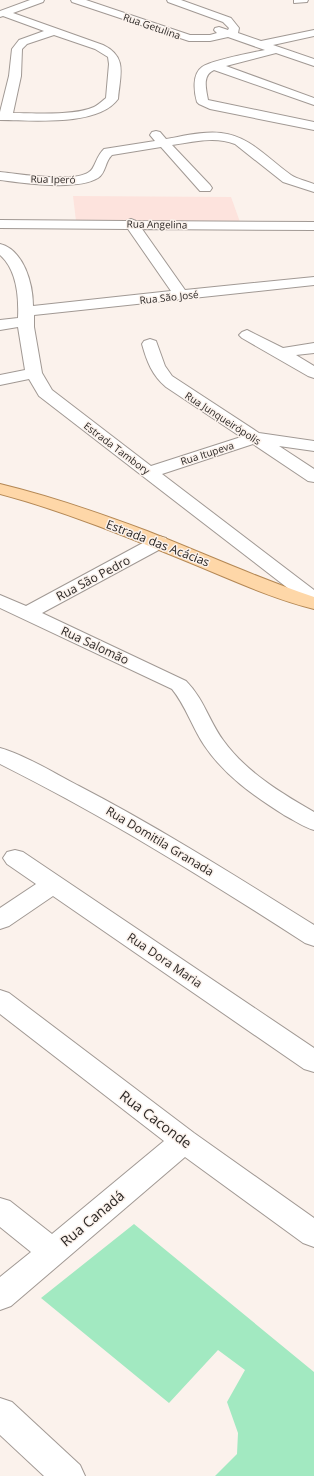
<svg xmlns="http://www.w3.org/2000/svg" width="314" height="1476" viewBox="0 0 314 1476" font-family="'Open Sans',sans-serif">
<rect width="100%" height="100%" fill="#fbf2ec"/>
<polygon fill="#fde3dd" points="73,196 231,197 240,222 76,221"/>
<polygon fill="#a2e9c1" points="134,1224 314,1372 314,1476 215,1476 237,1454 238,1433 227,1402 245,1370 218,1350 169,1403 41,1298"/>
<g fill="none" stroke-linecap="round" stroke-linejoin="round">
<g stroke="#a19994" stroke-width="2">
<g id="minor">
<path d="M 30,0 L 44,0 L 43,2 L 13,13 L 103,45 C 128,57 120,75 118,99 C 98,127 31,120 0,120 L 0,112 L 9,76 L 12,49 L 19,40 L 44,31 L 3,16 L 0,17 L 0,11 ZM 54,35 L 95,49 L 108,57 L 109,64 L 106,98 C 102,101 98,105 94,107 C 75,116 34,113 13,113 L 21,76 L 22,49 L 27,44 Z"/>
<path d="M 71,0 L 86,0 L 190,35 L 210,35 L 217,33 L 214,30 L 215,28 L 219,27 L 228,30 L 229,28 L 223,22 L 168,2 L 167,0 L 181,0 L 231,18 L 239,28 L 238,33 L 261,41 L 314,30 L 314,36 L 273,45 L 314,59 L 314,66 L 276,53 L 226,66 L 314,98 L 314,105 L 214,70 C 202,75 206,89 208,100 L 314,122 L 314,130 L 210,109 L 199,104 L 197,102 C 194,92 192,74 202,67 C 213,60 251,53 265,50 L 228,37 L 210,41 L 189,41 L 72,2 Z"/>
<polygon points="294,0 308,0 307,2 294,3"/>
<path d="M 156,131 L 160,132 L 166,139 C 184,136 203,131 221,133 C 250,136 268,159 291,175 C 297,179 307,181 314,184 L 314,192 L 283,182 L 235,144 C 215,136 193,142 172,145 L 210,185 L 212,188 L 210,191 L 200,191 L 161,147 L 112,155 C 105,161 106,173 98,178 C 76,191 25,183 0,180 L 0,172 C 19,174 73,183 89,172 C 95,169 96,156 104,149 L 155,141 L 150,135 L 152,132 Z"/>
<path d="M 131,219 L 136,221 L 314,222 L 314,230 L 142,229 L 185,290 L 314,277 L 314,285 L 34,315 L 34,327 L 42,373 L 52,390 L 151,466 L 241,437 L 166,387 C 152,375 147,362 142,344 L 144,341 L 150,339 L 156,341 L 165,366 L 172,376 L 259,433 L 314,441 L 314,451 L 279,446 L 314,469 L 314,482 L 308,481 L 253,444 L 162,474 L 314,590 L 314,605 L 307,603 L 39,396 L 29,379 L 0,385 L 0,375 L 25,370 L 18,327 L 0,330 L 0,320 L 18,318 C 19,297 17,270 0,255 L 0,244 C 24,250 33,284 33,306 L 171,291 L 128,229 L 0,228 L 0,220 L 126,221 Z"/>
<polygon points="247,330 283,348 314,343 314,353 296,355 314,366 314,378 308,376 242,338 239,335 242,332"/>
<path d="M 159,536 L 166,538 L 168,542 L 166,546 L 42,613 L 186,681 C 204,699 209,721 223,740 C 246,772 281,793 314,812 L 314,830 C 303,827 294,820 284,815 C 254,796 224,775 204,745 C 192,727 186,706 172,689 L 0,608 L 0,595 L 26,606 L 152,538 Z"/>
<path d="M 0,748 C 25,755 56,774 79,786 C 160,828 237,877 314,925 L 314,946 L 305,943 C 206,879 106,817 0,764 Z"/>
<polygon points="15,850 23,852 314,1048 314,1072 304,1069 53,896 9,926 0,929 0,908 36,884 7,864 3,858 7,852"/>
<polygon points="0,990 9,993 194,1133 314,1218 314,1247 303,1243 185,1157 11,1306 0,1310 0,1277 31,1252 0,1227 0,1198 10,1201 52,1234 164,1141 0,1014"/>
<polygon points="0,1398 12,1402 80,1465 85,1476 44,1476 0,1435"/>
</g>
</g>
<g stroke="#b48855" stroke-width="2">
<path id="major" d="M 0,484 C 50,496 99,513 147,531 C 203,553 257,578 314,597 L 314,609 C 270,598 228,578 186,561 C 125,536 64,511 0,494 Z"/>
</g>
<use href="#minor" fill="#fff" fill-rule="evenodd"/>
<use href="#major" fill="#fed7a8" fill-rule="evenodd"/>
</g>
<g text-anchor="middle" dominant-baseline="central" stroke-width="3" stroke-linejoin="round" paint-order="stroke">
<g font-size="10" fill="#2c2826" stroke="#fbf2ec">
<text transform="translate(152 26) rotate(19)">Rua Getulina</text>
<text transform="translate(53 179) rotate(1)">Rua Iperó</text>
<text transform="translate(157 224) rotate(1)">Rua Angelina</text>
<text transform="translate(169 297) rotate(-6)">Rua São José</text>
<text transform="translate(223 418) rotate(33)">Rua Junqueirópolis</text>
<text transform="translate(117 448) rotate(37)">Estrada Tambory</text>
<text transform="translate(207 453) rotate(-18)">Rua Itupeva</text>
</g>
<g font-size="12" fill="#2c2826" stroke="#fbf2ec">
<text transform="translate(158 543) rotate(21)">Estrada das Acácias</text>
<text transform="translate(93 578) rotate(-28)">Rua São Pedro</text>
<text transform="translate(95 645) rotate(25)">Rua Salomão</text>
<text transform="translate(160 841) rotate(31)">Rua Domitila Granada</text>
<text transform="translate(165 960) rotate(34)">Rua Dora Maria</text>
</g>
<g font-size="14" fill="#2c2826" stroke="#fbf2ec">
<text transform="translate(156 1119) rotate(37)">Rua Caconde</text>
<text transform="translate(92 1218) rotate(-40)">Rua Canadá</text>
</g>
</g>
</svg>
